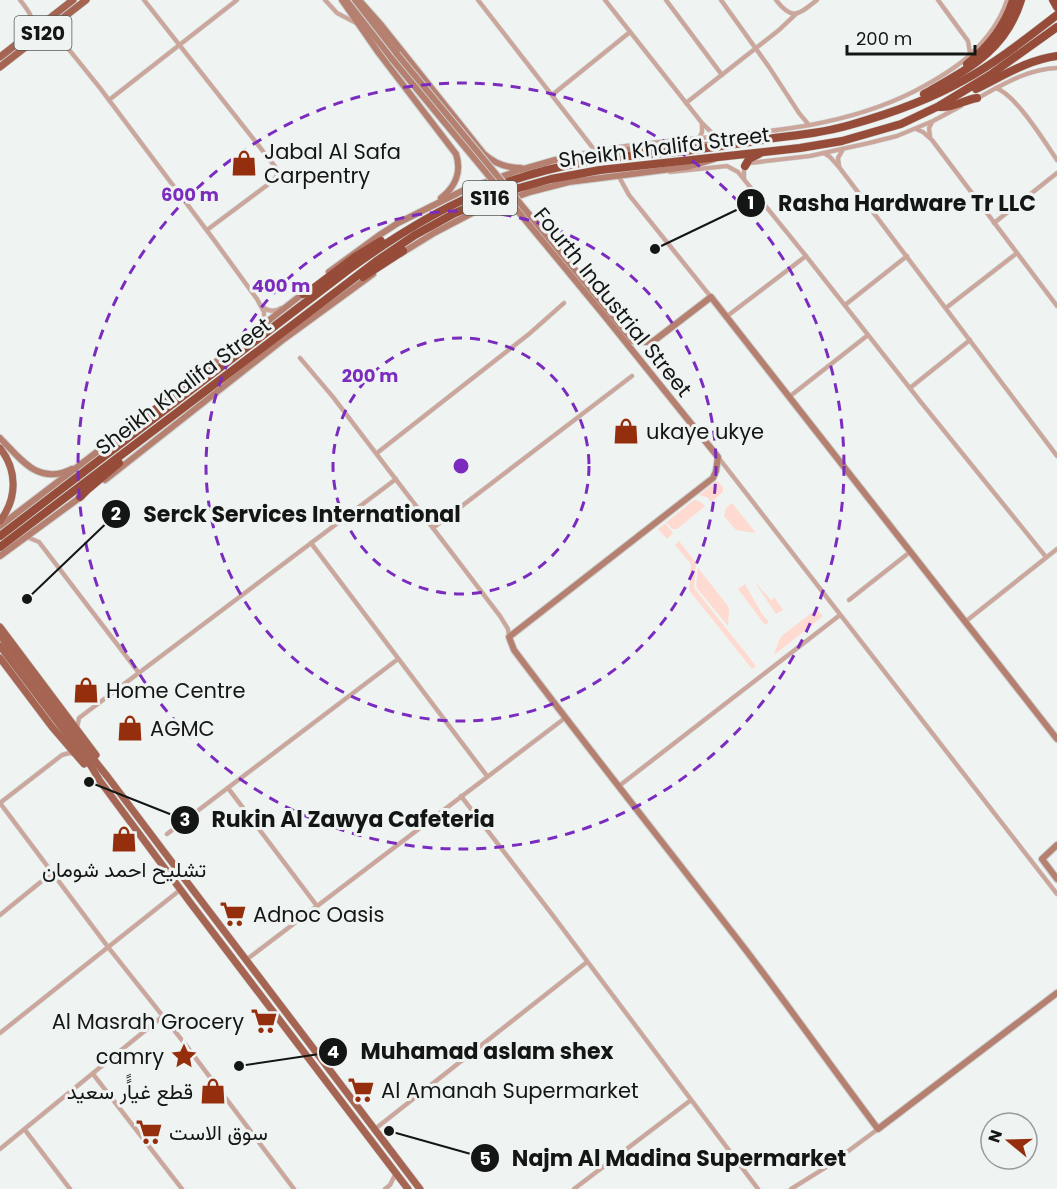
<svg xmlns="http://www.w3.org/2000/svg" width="1057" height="1189" viewBox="0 0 1057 1189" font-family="Poppins,Vazirmatn,sans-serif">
<rect width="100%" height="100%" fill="#eff4f2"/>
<g fill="#fedad0">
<polygon points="717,481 723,487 723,492 711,502 707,497 699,495"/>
<polygon points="694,500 699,501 705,506 677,529 672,529 666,522 665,523 673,533 667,539 658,529"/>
<polygon points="732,503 756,533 736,530 724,516 726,508"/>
<polygon points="679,541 696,563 694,588 756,666 752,669 689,590 691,564 675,545"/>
<polygon points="698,568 728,606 729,610 728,626 696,587"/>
<polygon points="754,581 771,600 775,598 783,610 776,614"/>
<polygon points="745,584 762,614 769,622 765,625 738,589"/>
<polygon points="814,611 818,611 823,616 774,655 779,640 783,635"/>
</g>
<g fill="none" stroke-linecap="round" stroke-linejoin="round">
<g stroke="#ccd0cf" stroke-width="5">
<g id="street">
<path d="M 20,0 C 28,10 34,18 34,31"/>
<polyline points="144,0 277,169 277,175 274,180 207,230"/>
<polyline points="325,0 337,13 358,24"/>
<polyline points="478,0 596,152"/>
<polyline points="605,0 702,123 716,137"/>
<polyline points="666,0 722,75"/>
<polyline points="721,0 769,67 799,113 809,125"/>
<path d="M 776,0 C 793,22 799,14 817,0"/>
<polyline points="938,0 968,41 970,53"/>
<polyline points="46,32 58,36 100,88 214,240 257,299 264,312 264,323"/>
<path d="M 996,88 C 1016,95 1044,141 1057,160"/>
<polyline points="552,95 630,32"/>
<path d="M 976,99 C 1002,85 1027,69 1057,68"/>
<polyline points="109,100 237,0"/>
<polyline points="686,103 779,30 797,13"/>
<polyline points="916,129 923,132 932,140 1057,306"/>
<polyline points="930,137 929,128 932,122"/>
<polyline points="699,139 702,132 702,124"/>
<path d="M 612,148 C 714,132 821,139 915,91 C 934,81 953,70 969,56 C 986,40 1000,23 1007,0"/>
<polyline points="824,153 830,157 839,167 1057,456"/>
<polyline points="839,166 838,158 842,151"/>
<polyline points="670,172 727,166 738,172 806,256 920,401 1046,557"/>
<polyline points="618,175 629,195 711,297"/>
<polyline points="744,178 744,168 750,163 810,156 869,143 897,136 933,121 961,106"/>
<polyline points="994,223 1057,173"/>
<polyline points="845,305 907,256"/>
<path d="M 263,307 C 269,312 275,312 281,308"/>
<polyline points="946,308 1017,253"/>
<polyline points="726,317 806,256"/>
<polyline points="300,358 333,397 500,616 508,629 509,636"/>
<polyline points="910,388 970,340"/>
<polyline points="789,397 868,335"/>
<polyline points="377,453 529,334 564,303"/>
<polyline points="718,457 1057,894"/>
<polyline points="433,528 632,376"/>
<polyline points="27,537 39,542 139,673"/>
<polyline points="311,543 487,776"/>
<polyline points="849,600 910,552"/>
<polyline points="965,622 1057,549"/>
<polyline points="77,728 79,718 396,479"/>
<polyline points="619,786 840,615"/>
<polyline points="228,788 317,906"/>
<polyline points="461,796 551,913 758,1189"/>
<polyline points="0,803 108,947 185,1044 294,1189"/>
<polyline points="0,803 62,755 69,753 75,754"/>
<polyline points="167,834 398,659"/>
<polyline points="0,915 53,872"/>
<polyline points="246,960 565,718"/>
<polyline points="0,1033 180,890"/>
<polyline points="93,1074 182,1189"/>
<polyline points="375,1129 587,962"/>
<polyline points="25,1130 70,1189"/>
<polyline points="0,1149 163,1016"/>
<polyline points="385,1189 390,1185 396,1173"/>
<polyline points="574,1189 691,1100"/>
<polyline points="791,1189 828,1166 878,1129"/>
</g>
</g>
<g stroke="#ccd0cf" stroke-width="8">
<g id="secondary">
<path d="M 342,0 L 378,52 L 456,154 C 462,172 455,187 441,198"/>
<polyline points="346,0 392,59"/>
<polyline points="355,0 397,54"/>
<path d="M 359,0 L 382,26 L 484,154 C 495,164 506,168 521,168"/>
<polyline points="400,254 434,233 476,211 530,192 569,182 687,167 714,159"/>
<polyline points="329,272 381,234 398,223 464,190 520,170 555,160 597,152 710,145"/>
<polyline points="608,310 633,341 646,342 655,340 711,297 1057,739"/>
<path d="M 603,314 L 718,457 L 716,471 L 713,478 L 509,637 L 514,650 C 590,751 668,849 745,949 C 790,1008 833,1069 878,1129 L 1057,993"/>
<polyline points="168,397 203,372 305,292"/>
<path d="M 0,438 C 21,459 38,486 72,469"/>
<polyline points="105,480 284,339 373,274"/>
<polyline points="0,526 144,416"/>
<polyline points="0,556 82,496"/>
<polyline points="1057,845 1042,859 1057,879"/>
</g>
</g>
<g stroke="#ccd0cf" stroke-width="8">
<g id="primary">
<polyline points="0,57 73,0"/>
<polyline points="0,67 86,0"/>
<path d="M 0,448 C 18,471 17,499 0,521"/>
<polyline points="0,627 96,755"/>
<polyline points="0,635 99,766 107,776 168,857 420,1189"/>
<polyline points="0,646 91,766 100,781 189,901 408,1189"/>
<polyline points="0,658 52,727 84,764"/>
</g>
</g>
<g stroke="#ccd0cf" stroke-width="9">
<g id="highway">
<polyline points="1053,0 1057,7"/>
<path d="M 967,64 C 988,47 1005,26 1013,0"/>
<path d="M 976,89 C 1003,76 1027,60 1057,56"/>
<path d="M 924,94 C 967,69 1005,52 1021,0"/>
<path d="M 940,107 C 953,108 964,100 977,98"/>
<polyline points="745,166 749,159 759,154"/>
<polyline points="363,277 403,251"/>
<polyline points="303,294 310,291 355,257 381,241"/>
<polyline points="142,418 180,393"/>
<polyline points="80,497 87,490 119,463"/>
<path d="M 0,536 L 348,270 C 425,214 494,177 590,161 C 621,156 653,154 685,151 C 715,147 745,143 774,138 C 800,135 826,132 850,125 C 889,114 929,100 964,80 C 997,62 1027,38 1057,15"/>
<polyline points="0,547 378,260 415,235 455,213 505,192 551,179 600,170 800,148 842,141 901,124 939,106 990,75 1057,27"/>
</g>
</g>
<use href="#street" stroke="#cca69b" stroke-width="4"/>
<use href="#secondary" stroke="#b68071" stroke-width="6"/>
<use href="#primary" stroke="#a66553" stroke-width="7"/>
<use href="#highway" stroke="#964c38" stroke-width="8"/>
<g stroke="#ccd0cf" stroke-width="8" stroke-linecap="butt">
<g id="secondary-bridge">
<polyline points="397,54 608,310"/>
<polyline points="392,59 603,314"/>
</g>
</g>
<use href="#secondary-bridge" stroke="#b68071" stroke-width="6"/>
</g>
<g fill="none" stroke="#7b2cbf" stroke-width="3" stroke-dasharray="10 8">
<circle cx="461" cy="466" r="128"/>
<circle cx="461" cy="466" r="255"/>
<circle cx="461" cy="466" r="383"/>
</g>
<defs>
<g id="shop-bare" transform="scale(2.07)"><path d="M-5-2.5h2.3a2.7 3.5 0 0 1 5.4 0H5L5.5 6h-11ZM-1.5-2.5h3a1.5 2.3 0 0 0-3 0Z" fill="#952e0d" stroke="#eff4f2" stroke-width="2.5" paint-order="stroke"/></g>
<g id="supermarket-bare" transform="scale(2.07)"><path d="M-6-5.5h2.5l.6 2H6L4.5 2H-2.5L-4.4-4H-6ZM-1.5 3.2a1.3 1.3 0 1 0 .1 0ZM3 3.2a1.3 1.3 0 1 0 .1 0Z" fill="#952e0d" stroke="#eff4f2" stroke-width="2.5" paint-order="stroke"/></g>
<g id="sight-bare" transform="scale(2.07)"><path d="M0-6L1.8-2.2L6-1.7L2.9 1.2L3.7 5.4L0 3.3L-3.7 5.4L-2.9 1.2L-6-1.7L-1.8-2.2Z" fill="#952e0d" stroke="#eff4f2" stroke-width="2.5" paint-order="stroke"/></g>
</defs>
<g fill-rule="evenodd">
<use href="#shop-bare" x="244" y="163"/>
<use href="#shop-bare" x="626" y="431"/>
<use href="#shop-bare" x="86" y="690"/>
<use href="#shop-bare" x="130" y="728"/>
<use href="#shop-bare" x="124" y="839"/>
<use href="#supermarket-bare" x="233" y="914"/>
<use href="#supermarket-bare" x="264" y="1021"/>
<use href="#sight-bare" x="184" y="1056"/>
<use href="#supermarket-bare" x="361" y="1090"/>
<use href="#shop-bare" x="213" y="1091"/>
<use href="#supermarket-bare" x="149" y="1132"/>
</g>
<g text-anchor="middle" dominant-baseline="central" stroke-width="6" stroke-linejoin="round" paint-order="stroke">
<g fill="#eff4f2" stroke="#565957" stroke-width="1.5">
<rect x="14.5" y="16" width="57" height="34" rx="4.5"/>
<rect x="463" y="181" width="54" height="34" rx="4.5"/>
</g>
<g font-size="20" font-weight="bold" fill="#141615">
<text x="43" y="33">S120</text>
<text x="490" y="198">S116</text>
</g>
<g font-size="21" fill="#141615" stroke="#eff4f2">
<text transform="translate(664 147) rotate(-7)">Sheikh Khalifa Street</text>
<text transform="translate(613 302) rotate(51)">Fourth Industrial Street</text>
<text transform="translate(183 386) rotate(-37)">Sheikh Khalifa Street</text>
</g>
<g font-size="21" fill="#141615" stroke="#eff4f2" text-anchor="start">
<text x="264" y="151">Jabal Al Safa<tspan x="264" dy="24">Carpentry</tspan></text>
<text x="646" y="431">ukaye ukye</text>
<text x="106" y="690">Home Centre</text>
<text x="150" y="728">AGMC</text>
<text x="124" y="869" text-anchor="middle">تشليح احمد شومان</text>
<text x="253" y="914">Adnoc Oasis</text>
<text x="244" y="1021" text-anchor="end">Al Masrah Grocery</text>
<text x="164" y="1056" text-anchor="end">camry</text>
<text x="381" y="1090">Al Amanah Supermarket</text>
<text x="193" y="1091" text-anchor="end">قطع غياًًر سعيد</text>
<text x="169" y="1132">سوق الاست</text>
</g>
</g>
<circle cx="461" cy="466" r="9" fill="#7b2cbf" stroke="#eff4f2" stroke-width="3"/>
<g font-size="18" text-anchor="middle" font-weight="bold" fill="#7b2cbf" stroke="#eff4f2" stroke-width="6" stroke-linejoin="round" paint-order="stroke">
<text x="190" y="201">600 m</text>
<text x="281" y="292">400 m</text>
<text x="370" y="382">200 m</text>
</g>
<path fill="none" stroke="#141615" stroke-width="2" d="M655 249L751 203M27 599L116 514M89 782L185 820M239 1066L333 1052M389 1131L485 1158"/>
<g fill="#141615" stroke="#eff4f2" stroke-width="2">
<circle cx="655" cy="249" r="6"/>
<circle cx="27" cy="599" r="6"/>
<circle cx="89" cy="782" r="6"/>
<circle cx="239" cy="1066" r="6"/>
<circle cx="389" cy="1131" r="6"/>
<circle cx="751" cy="203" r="15"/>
<circle cx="116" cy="514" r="15"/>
<circle cx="185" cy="820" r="15"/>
<circle cx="333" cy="1052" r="15"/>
<circle cx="485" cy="1158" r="15"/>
</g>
<g font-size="18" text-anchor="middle" font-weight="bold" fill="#fff">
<text x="751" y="209">1</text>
<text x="116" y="520">2</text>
<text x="185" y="826">3</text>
<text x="333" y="1058">4</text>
<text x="485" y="1165">5</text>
</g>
<g font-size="22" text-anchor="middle" font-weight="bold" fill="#141615" stroke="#eff4f2" stroke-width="6" stroke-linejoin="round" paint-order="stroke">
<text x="907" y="211">Rasha Hardware Tr LLC</text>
<text x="302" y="522">Serck Services International</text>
<text x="353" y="827">Rukin Al Zawya Cafeteria</text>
<text x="487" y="1059">Muhamad aslam shex</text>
<text x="679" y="1166">Najm Al Madina Supermarket</text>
</g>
<g transform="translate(1009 1141) rotate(289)"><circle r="28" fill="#eff4f2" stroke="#979b9a" stroke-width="1.5"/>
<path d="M0-4.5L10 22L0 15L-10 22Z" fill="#952e0d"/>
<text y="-9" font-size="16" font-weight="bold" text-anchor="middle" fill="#141615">N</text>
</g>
<path d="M847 45v9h128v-9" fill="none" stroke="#141615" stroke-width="3"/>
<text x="856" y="45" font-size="18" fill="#141615" stroke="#eff4f2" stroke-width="4.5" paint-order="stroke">200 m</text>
</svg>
